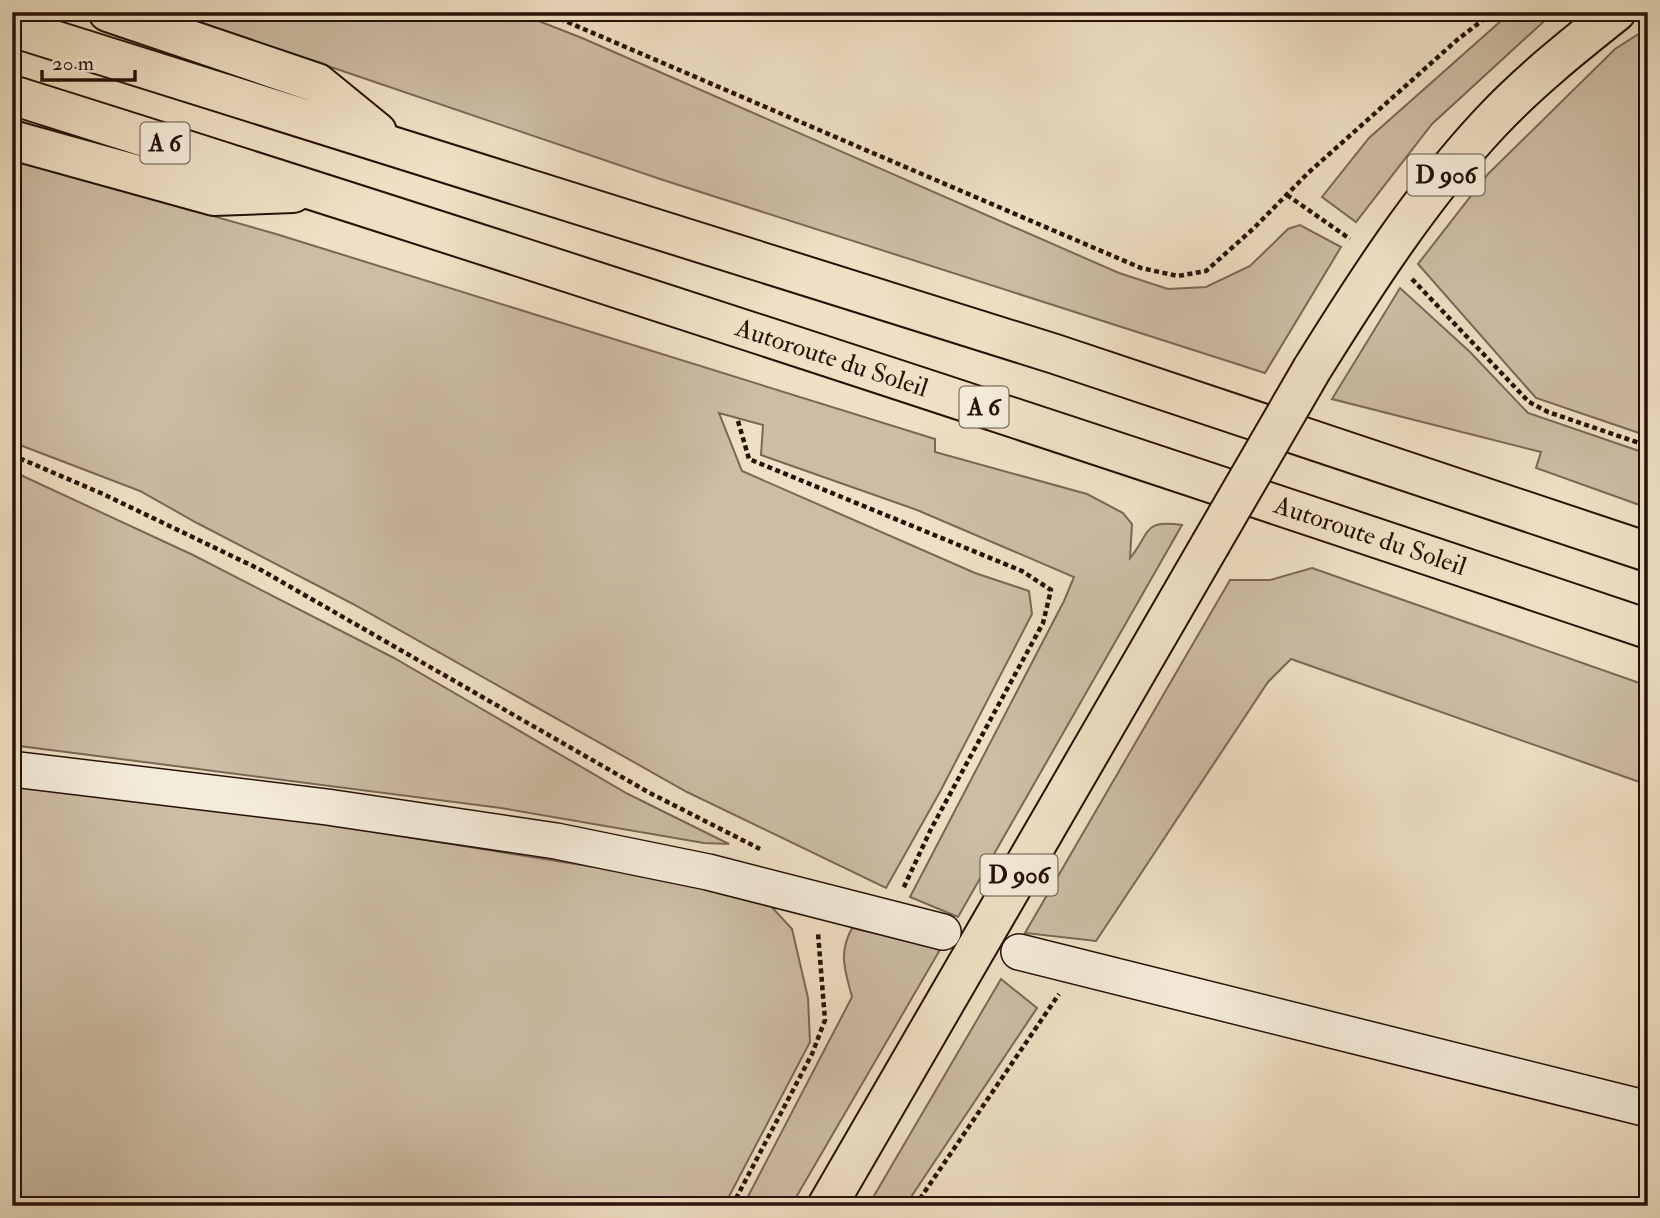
<svg xmlns="http://www.w3.org/2000/svg" width="1660" height="1218" viewBox="0 0 1660 1218" font-family="'IM FELL Double Pica',serif">
<rect width="100%" height="100%" fill="#eee0c4"/>
<filter id="stains"><feTurbulence type="fractalNoise" baseFrequency=".00286" numOctaves="4"/><feColorMatrix values="0 0 0 0 .2 0 0 0 0 .09 0 0 0 0 .02 0 0 0 .5 -.17"/></filter>
<radialGradient id="worn" r=".72"><stop offset=".6" stop-color="#630" stop-opacity="0"/><stop offset="1" stop-color="#630" stop-opacity=".3"/></radialGradient>
<g fill="#ccbda4" stroke="#796756" stroke-width="2">
<polygon points="169,12 516,12 582,38 1119,273 1168,289 1206,287 1250,266 1288,229 1300,225 1341,247 1265,373 660,179"/>
<polygon points="1511,12 1554,12 1432,124 1356,222 1322,197 1369,138"/>
<polygon points="1648,28 1648,436 1536,398 1418,264 1488,174 1615,49"/>
<path d="M 12,159 L 276,234 L 935,439 L 935,452 L 1087,494 L 1123,513 L 1132,524 L 1130,558 C 1151,533 1142,519 1182,525 L 958,917 L 910,897 L 1064,601 L 1074,577 L 917,510 L 761,455 L 763,425 L 719,413 L 742,471 L 975,573 L 1029,591 L 1032,614 L 941,790 L 886,888 L 687,792 L 353,604 L 197,523 L 140,491 L 12,442 Z"/>
<polygon points="1400,288 1470,352 1528,413 1648,454 1648,508 1536,468 1541,452 1332,399"/>
<polygon points="12,471 193,555 394,658 628,794 729,844 704,843 501,808 12,745"/>
<polygon points="1312,568 1648,686 1648,785 1291,659 1268,682 1096,941 1025,933 1230,580 1270,580"/>
<polygon points="12,786 301,820 644,875 768,903 792,929 808,998 810,1042 724,1206 12,1206"/>
<path d="M 852,928 L 941,948 L 791,1206 L 743,1206 L 852,997 C 845,970 838,954 852,928 Z"/>
<polygon points="1001,979 1037,1008 905,1206 868,1206"/>
</g>
<g fill="none" stroke-linecap="round" stroke-linejoin="round">
<g stroke="#261108" stroke-width="38">
<g id="secondary">
<polyline points="12,769 327,807 556,841 708,872 943,932"/>
<polyline points="1019,952 1648,1109"/>
</g>
</g>
<g stroke="#261108" stroke-width="42">
<g id="primary">
<path d="M 1312,369 C 1365,284 1420,198 1489,124 C 1527,83 1572,47 1616,12"/>
<polyline points="827,1206 1210,545"/>
</g>
</g>
<g stroke="#261108" stroke-width="42">
<g id="highway">
<polyline points="108,12 317,83 377,132"/>
<polyline points="12,27 1055,354 1648,552"/>
<path id="s1" d="M 12,95 C 559,267 1104,446 1648,629"/>
<polyline points="12,140 214,196 293,193"/>
</g>
</g>
<g stroke="#261108" stroke-width="4.5" stroke-dasharray="5 3.5" stroke-linecap="butt">
<polyline points="544,12 1141,268 1178,276 1206,271 1254,228 1308,173 1457,40 1493,12"/>
<polyline points="1287,195 1350,239"/>
<polyline points="1412,279 1529,402 1548,412 1648,446"/>
<polyline points="738,421 749,459 1022,571 1051,590 1043,623 931,829 903,889"/>
<polyline points="12,455 103,494 261,570 648,792 760,849"/>
<polyline points="732,1206 812,1054 825,1020 818,933"/>
<polyline points="915,1206 1059,994"/>
</g>
<use href="#secondary" stroke="#f4ebd9" stroke-width="35"/>
<use href="#primary" stroke="#eee0c4" stroke-width="38"/>
<use href="#highway" stroke="#eee0c4" stroke-width="38"/>
<g stroke="#261108" stroke-width="42" stroke-linecap="butt">
<polyline id="primary-bridge" points="1210,545 1312,369"/>
</g>
<use href="#primary-bridge" stroke="#eee0c4" stroke-width="38"/>
</g>
<g text-anchor="middle" dominant-baseline="central" stroke-width="7" stroke-linejoin="round" paint-order="stroke">
<g fill="#f4ebd9" stroke="#645247" stroke-width="2">
<rect x="140.5" y="122.5" width="49" height="41" rx="5"/>
<rect x="1407.5" y="154.5" width="77" height="41" rx="5"/>
<rect x="959.5" y="386.5" width="49" height="41" rx="5"/>
<rect x="980.5" y="854.5" width="77" height="41" rx="5"/>
</g>
<g font-size="24" font-weight="bold" fill="#261108">
<text x="165" y="143">A 6</text>
<text x="1446" y="175">D 906</text>
<text x="984" y="407">A 6</text>
<text x="1019" y="875">D 906</text>
</g>
<g font-size="26" fill="#261108" stroke="#f4ebd9">
<text stroke="none"><textPath href="#s1" startOffset="861">Autoroute du Soleil</textPath></text>
<text stroke="none"><textPath href="#s1" startOffset="1428">Autoroute du Soleil</textPath></text>
</g>
</g>
<rect width="1660" height="1218" fill="none" stroke="#eee0c4" stroke-width="42"/>
<rect x="14" y="14" width="1632" height="1190" fill="none" stroke="#261108" stroke-width="3.5"/>
<rect x="21" y="21" width="1618" height="1176" fill="none" stroke="#261108" stroke-width="2"/>
<path d="M42 70v10h93v-10" fill="none" stroke="#261108" stroke-width="3.5"/>
<text x="52" y="70" font-size="21" fill="#261108" stroke="#f4ebd9" stroke-width="5" paint-order="stroke">20 m</text>
<rect width="100%" height="100%" filter="url(#stains)"/>
<rect width="100%" height="100%" fill="url(#worn)"/>
</svg>
